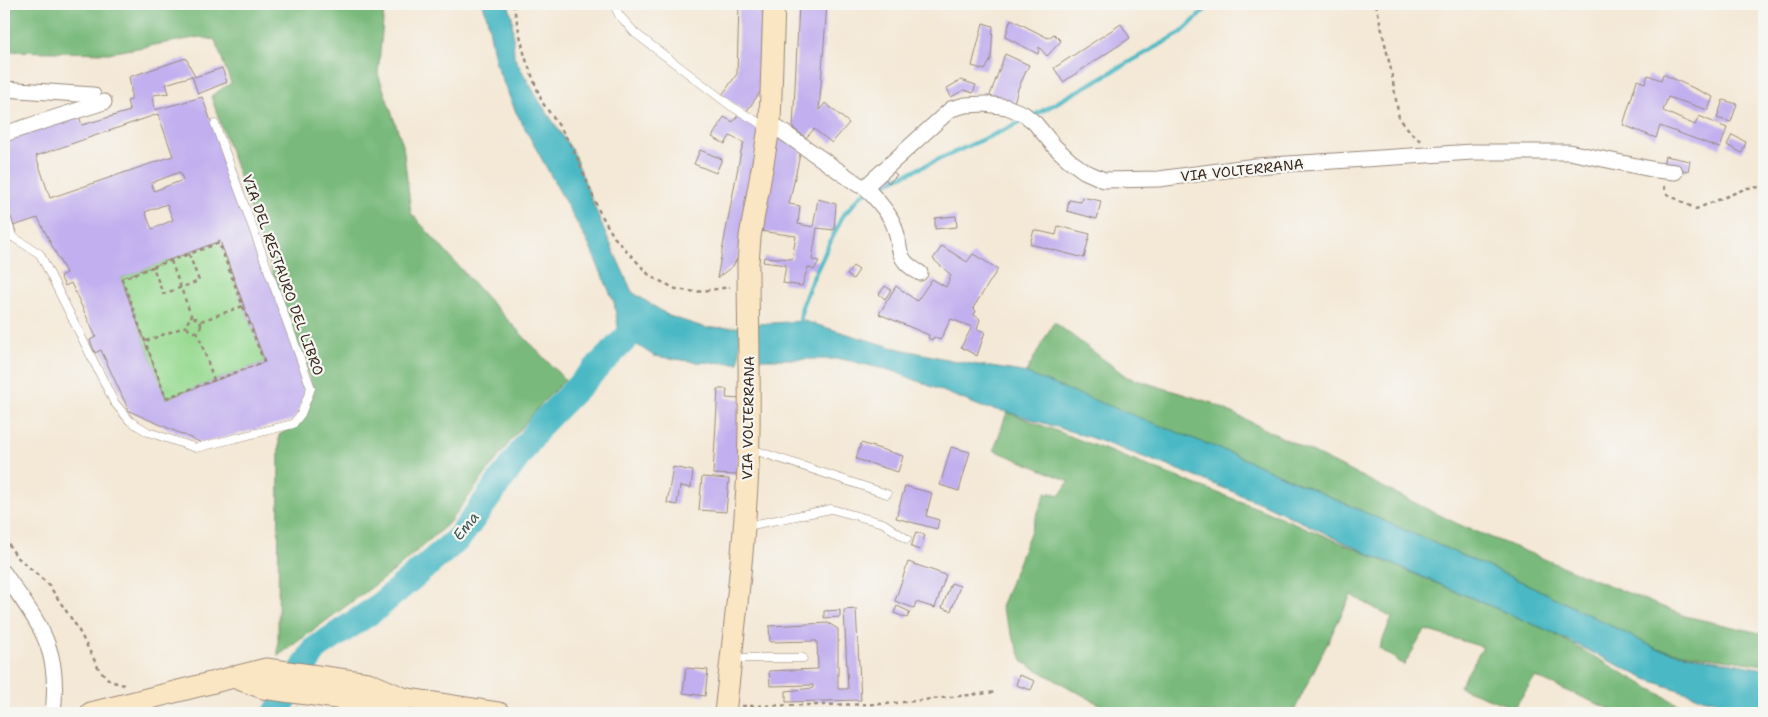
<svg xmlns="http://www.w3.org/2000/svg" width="1768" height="717" viewBox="0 0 1768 717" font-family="'Shantell Sans',sans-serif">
<rect width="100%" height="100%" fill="#f6f6f2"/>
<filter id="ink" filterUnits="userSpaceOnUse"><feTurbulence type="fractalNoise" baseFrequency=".02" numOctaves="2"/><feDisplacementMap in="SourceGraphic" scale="10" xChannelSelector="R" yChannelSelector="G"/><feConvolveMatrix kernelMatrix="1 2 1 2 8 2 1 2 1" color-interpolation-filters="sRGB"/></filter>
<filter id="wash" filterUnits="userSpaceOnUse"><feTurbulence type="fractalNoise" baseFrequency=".0096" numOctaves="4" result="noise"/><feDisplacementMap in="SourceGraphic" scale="20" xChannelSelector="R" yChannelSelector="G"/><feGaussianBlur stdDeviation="1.12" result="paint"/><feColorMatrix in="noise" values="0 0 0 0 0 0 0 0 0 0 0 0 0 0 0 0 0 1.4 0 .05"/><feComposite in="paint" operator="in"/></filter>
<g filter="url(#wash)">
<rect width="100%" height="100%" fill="#f4e8d6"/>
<polygon fill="#97da91" stroke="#698258" points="220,241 265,362 166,399 121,278"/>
<g fill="#79ba7b" stroke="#5a724c">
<polygon points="4,4 382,4 384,10 378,74 403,145 411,213 486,297 565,380 541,404 512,439 448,524 394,571 278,656 279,435 302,420 314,392 211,96 231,83 215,40 200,37 109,53 4,51"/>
<polygon points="1054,322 1127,377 1212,403 1460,525 1685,616 1764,634 1764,665 1657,649 1531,586 1233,454 1025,374"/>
<polygon points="1007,412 1278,516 1549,631 1683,707 1710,713 1619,713 1535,677 1514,708 1459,687 1483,647 1425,630 1404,665 1379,648 1392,618 1351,595 1293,713 1115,713 1023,662 1001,607 1046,492 1060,495 1069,481 994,450"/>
</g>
<g fill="#4bb9c5" stroke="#437272">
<polygon points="483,4 508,4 512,16 514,57 539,101 572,150 601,223 632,292 669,316 706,328 740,327 739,363 697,362 654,356 619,333 614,302 589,245 516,112 496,65 487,17"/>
<polygon points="804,321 891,347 960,362 1022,372 1233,454 1531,586 1657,649 1764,669 1764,707 1752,710 1702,698 1646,679 1549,631 1369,554 1268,506 1179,470 1089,437 1008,412 982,407 893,371 842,359 758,359 757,324"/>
</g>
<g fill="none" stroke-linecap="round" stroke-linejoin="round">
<g stroke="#4bb9c5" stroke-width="4.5">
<polyline points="1033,116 1181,33 1211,4"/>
<polyline points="800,325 802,306 812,280 842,217 862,194 1026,120"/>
</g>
<polyline stroke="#4bb9c5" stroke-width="26" points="276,713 315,649 375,609 459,538 543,422 643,321"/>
</g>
<g id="blocks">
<g fill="#c1afef" fill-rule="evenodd">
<polygon points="739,4 763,4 761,91 746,112 722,95 737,74"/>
<polygon points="799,4 827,4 819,111 825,103 849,123 832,143 814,129 806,138 793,128"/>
<polygon points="1011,19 1048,38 1054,34 1061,41 1047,56 1039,47 1038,54 1005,37"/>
<polygon points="983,23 993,26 991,59 985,70 972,66"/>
<polygon points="1121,24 1130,38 1063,82 1054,68"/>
<polygon points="1005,54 1029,65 1018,89 1013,106 989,98"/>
<path d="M 186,58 L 195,77 L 222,68 L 227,82 L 198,94 L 192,76 L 166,84 L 169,93 L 153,95 L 155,110 L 202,97 L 310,388 L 293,420 L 202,443 L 129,411 L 101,350 L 95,353 L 90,340 L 96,337 L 71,283 L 65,286 L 60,276 L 66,273 L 38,218 L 13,226 L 4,199 L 4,139 L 78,113 L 82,125 L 130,111 L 127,101 L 131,100 L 131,88 L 129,77 ZM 158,114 L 173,156 L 50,198 L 36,156 ZM 180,172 L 183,180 L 154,191 L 151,183 ZM 167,204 L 173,220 L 152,229 L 145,212 ZM 220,241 L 265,362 L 166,399 L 121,278 Z"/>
<polygon points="1663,74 1713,97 1708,110 1668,97 1663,111 1695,125 1699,116 1727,128 1720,148 1660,126 1656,138 1623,125 1637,80 1645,83 1648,75 1661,80"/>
<polygon points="961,80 976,85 973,93 964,90 951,97 947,88"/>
<polygon points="1723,100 1737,104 1731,122 1717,118"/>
<polygon points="739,114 761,126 739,255 733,266 717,278 741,151 744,143 730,136 725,144 712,137 724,117 733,122"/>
<polygon points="778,134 801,150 789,204 800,206 798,224 813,227 818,199 836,204 834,230 817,228 812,260 819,261 814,270 808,267 802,286 783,283 786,265 763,262 764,257 792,259 796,236 760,231"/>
<polygon points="1732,135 1746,142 1742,153 1727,145"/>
<polygon points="700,150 722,159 716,173 694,164"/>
<polygon points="1665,156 1690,161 1688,171 1663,166"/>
<polygon points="892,171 897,175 889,183 885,179"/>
<polygon points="1082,197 1101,201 1097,219 1067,211 1069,200 1081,202"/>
<polygon points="956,216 957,227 935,229 935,218"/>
<polygon points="1058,226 1090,234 1084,258 1030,244 1034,230 1056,235"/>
<polygon points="942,246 967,262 973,254 998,269 973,308 976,311 974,315 980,319 977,329 985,332 977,356 961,347 972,327 951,319 940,340 934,337 932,340 928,338 929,335 879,314 896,286 917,301 932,279 946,287 951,275 933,259"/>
<polygon points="853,266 859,270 853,279 847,275"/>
<polygon points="885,286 891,290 885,299 879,294"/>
<polygon points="718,389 727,389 726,398 741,399 737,475 713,474"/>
<polygon points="861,443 903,456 898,472 856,459"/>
<polygon points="951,447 970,452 959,491 940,485"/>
<polygon points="673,467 693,471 691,488 680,486 677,505 667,503"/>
<polygon points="702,477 729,479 726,512 699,510"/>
<polygon points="905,486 932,493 926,516 939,520 937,529 896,518"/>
<polygon points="916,532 925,535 920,550 911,547"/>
<polygon points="908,562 946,575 935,608 916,602 914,608 895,601"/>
<polygon points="951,583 960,586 951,611 942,608"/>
<polygon points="897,606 910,612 907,618 894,613"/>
<polygon points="856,609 861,700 786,702 786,691 813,688 813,685 770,686 769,671 818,669 817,641 770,642 769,626 828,623 838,629 838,689 848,689 844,610"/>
<polygon points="840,610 840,617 824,618 824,611"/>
<polygon points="686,668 708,670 705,696 683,693"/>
<polygon points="1019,675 1035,681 1031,690 1016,685"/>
</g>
</g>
</g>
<g filter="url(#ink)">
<use href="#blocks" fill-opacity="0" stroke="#98897a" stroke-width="1"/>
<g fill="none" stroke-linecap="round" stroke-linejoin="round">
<g stroke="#98897a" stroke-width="9">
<g id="lane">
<polyline points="614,4 619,15 635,33 731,106 768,128"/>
<polyline points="8,234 40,254 114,402 130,421 148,432 196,448 293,424 301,414 311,388 215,124"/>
<polyline points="751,449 887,494"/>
<polyline points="747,526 831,509 883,523 907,539"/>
<polyline points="733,658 803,658"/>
</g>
</g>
<g stroke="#98897a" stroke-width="17">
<g id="street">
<polyline points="4,89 93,95"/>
<polyline points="770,123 859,185 865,187 951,109 965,105 986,104 1007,107 1024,114 1035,123 1054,146 1069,160 1084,171 1104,180 1159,179 1256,166 1473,152 1569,152 1656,170 1675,172"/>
<polyline points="4,134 104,102"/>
<path d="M 865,187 C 875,198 885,207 892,221 C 904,245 891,257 920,273"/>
<polyline points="4,222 8,234 4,234"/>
<path d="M 4,573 C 39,625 61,646 53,713"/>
</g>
</g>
<g stroke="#98897a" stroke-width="23">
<g id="secondary">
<polyline points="233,677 263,688 366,702 403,698 499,713"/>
<polyline points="91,713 266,669 368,683 403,698"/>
<path d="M 725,713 C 734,632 744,550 748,468 C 751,399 748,331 748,263 L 750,237 L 770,123 L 774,4"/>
</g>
</g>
<g stroke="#98897a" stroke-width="2.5" stroke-dasharray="4 4" stroke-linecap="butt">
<polyline points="513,4 525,57 542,102 562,130 576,155 598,209 614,237 650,276 676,289 696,292 730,287"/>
<polyline points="1376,4 1391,70 1399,118 1414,136 1421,141"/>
<polyline points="1664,186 1667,194 1696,209 1747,188 1764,187"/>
<polygon points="189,254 199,281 163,294 153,267"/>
<polyline points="171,261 192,318"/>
<polyline points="153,267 122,279 166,398 264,362 219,243 189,254"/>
<circle cx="194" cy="325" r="7"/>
<polyline points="201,321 243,306"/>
<polyline points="197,331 214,380"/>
<polyline points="146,341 187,326"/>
<polyline points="4,537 16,556 48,584 77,627 99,669 110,681 124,685"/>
<polyline points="742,706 886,704 997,692"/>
</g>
<use href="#lane" stroke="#fff" stroke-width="8"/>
<use href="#street" stroke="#fff" stroke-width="15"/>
<use href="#secondary" stroke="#fbe6c4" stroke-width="21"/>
</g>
</g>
<g text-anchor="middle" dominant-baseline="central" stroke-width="4.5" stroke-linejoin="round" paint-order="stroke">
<g font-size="14" fill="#3b2a1e" stroke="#f6f6f2">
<text transform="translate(1242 170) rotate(-6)">VIA VOLTERRANA</text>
<text transform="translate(283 275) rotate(70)">VIA DEL RESTAURO DEL LIBRO</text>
<text transform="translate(748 418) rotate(-89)">VIA VOLTERRANA</text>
</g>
<g font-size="15" font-style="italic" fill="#415c58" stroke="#f6f6f2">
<text transform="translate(466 526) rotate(-51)">Ema</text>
</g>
</g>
<rect width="1768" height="717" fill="none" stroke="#f6f6f2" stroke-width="20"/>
</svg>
